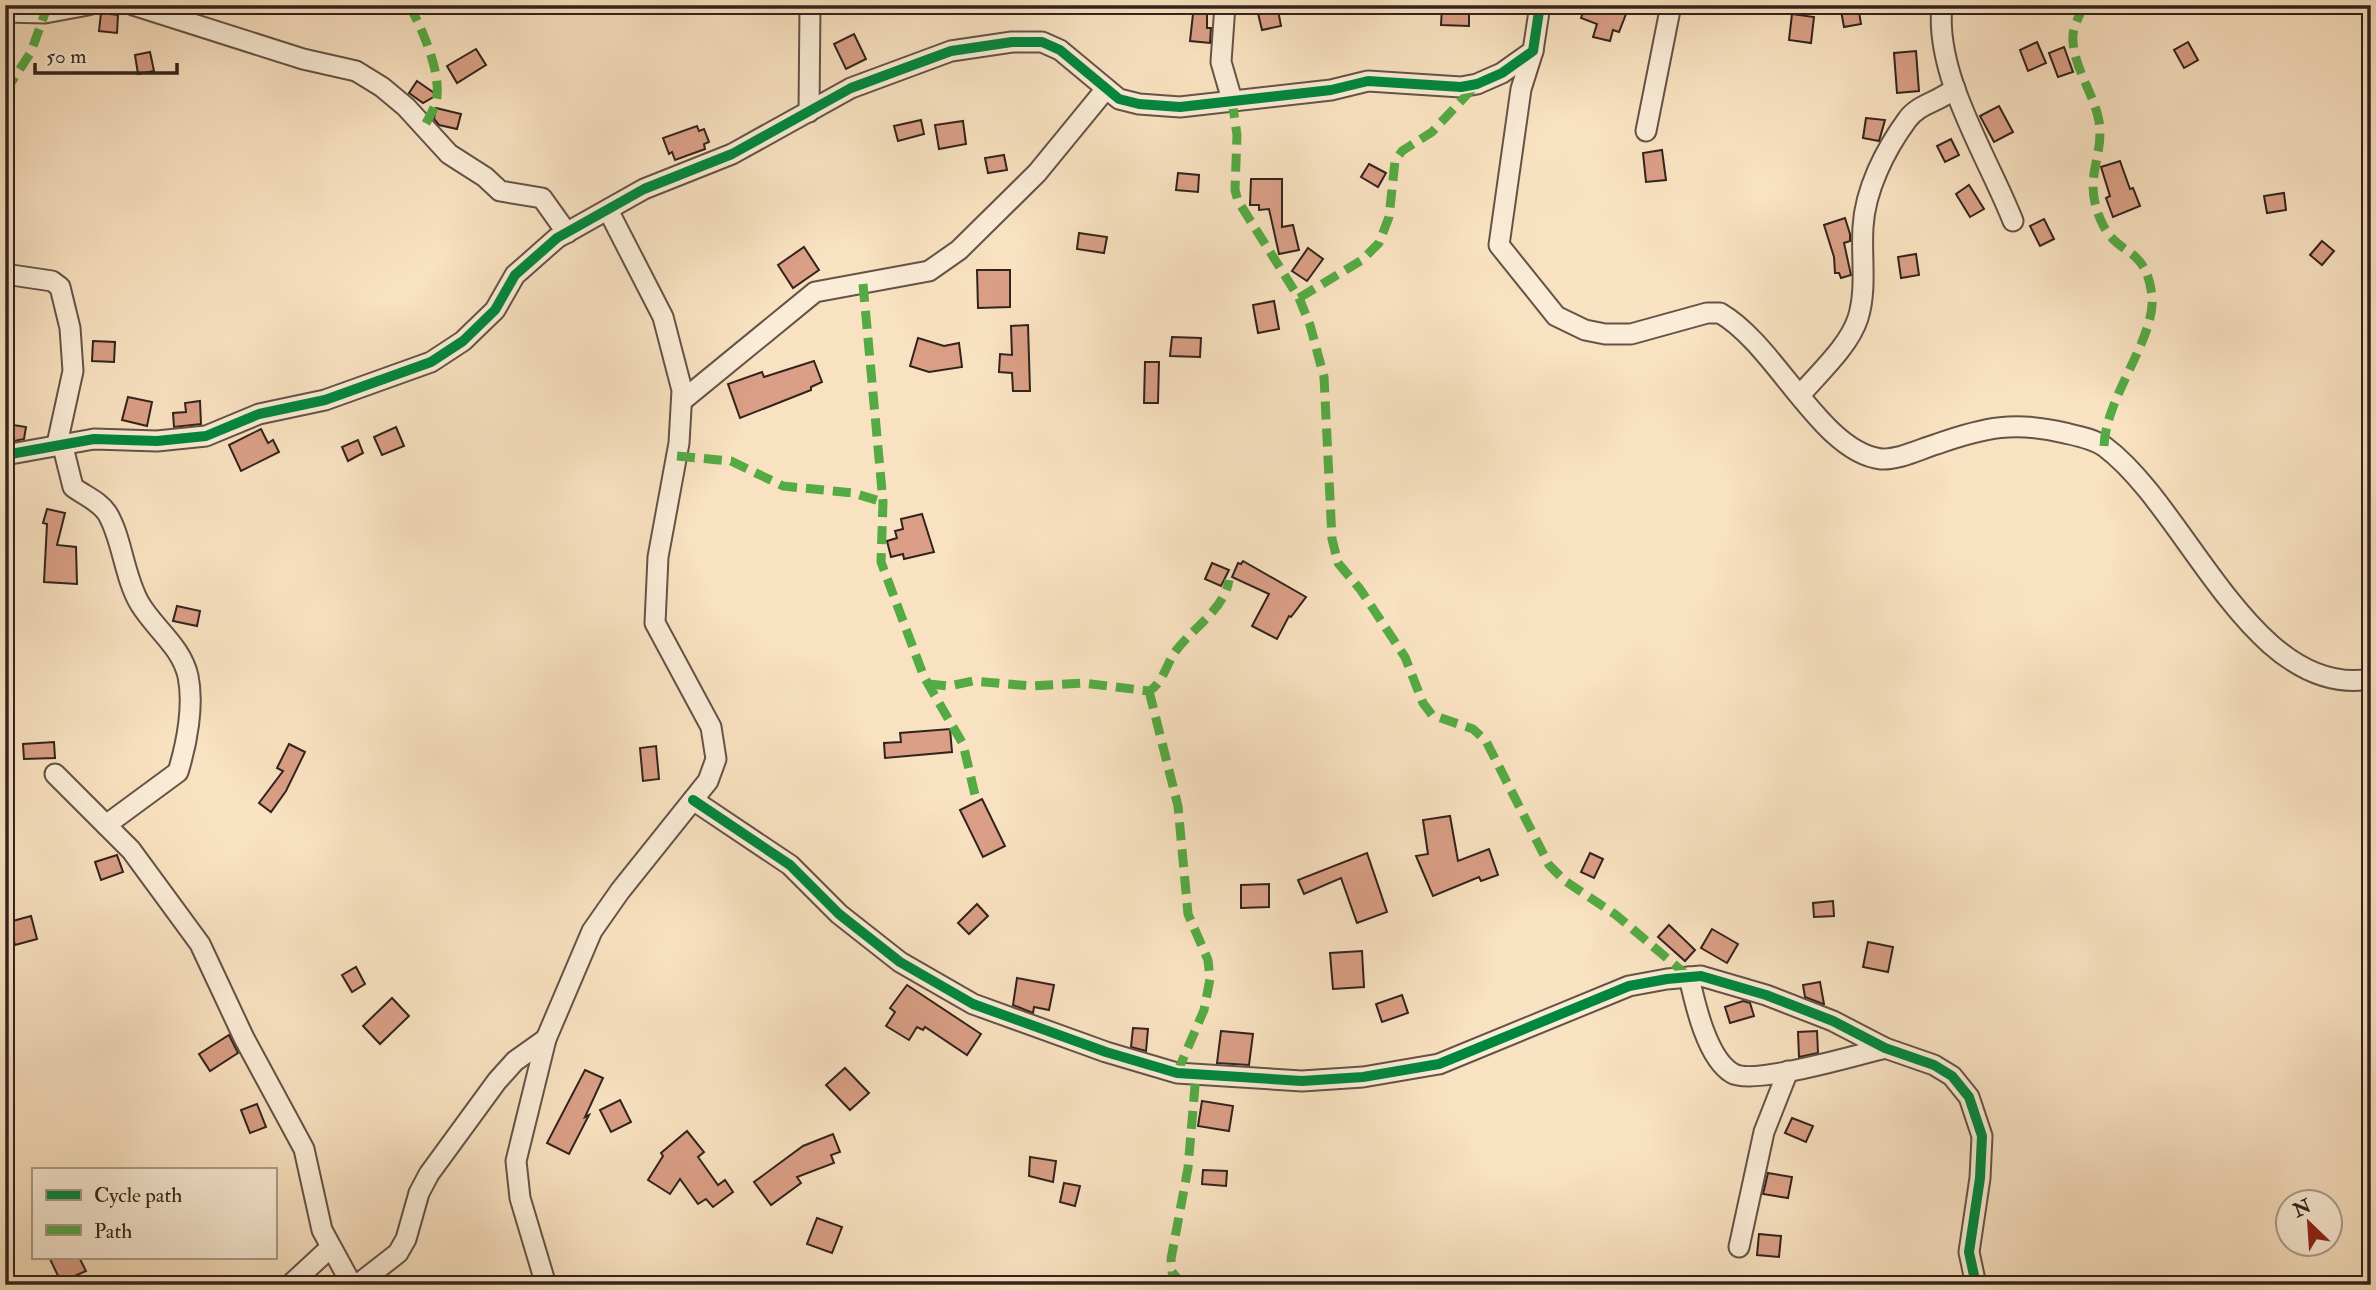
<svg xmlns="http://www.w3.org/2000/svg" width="2376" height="1290" viewBox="0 0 2376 1290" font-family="'IM FELL Double Pica',serif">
<rect width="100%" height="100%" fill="#f9e2c1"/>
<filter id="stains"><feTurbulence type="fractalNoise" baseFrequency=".00286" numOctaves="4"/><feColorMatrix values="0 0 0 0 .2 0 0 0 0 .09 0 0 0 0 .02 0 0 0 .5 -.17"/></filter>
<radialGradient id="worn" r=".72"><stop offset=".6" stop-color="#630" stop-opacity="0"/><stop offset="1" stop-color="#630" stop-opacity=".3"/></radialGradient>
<g fill="#da9f86" stroke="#32231d" stroke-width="2">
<polygon points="1277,5 1281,26 1262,30 1257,9"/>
<polygon points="1586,5 1620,5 1618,11 1626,14 1619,32 1613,30 1610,41 1593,37 1597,24 1581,18"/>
<polygon points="1840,5 1858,5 1861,24 1844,27"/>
<polygon points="1442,6 1469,7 1469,26 1441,25"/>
<polygon points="101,13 118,15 117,33 99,31"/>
<polygon points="1193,14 1207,14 1207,28 1211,28 1210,43 1190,41"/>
<polygon points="1792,14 1814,17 1811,43 1789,40"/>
<polygon points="854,34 866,59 846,69 834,44"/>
<polygon points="2037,42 2046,63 2028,71 2020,50"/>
<polygon points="2188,42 2198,60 2184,68 2174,50"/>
<polygon points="2064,47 2073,72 2058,77 2049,53"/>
<polygon points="476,49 486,65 457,83 447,66"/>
<polygon points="1916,51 1919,91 1897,93 1894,53"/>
<polygon points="150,52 154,71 138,74 135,55"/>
<polygon points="417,81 437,95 423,103 409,93"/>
<polygon points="1999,106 2013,132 1994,142 1980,116"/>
<polygon points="436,108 461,114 457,129 439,125 434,119"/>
<polygon points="1866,118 1885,120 1879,141 1863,138"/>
<polygon points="921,120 924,134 898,141 894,126"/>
<polygon points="963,121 966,144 939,149 935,125"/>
<polygon points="697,126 699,131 704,129 709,142 704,144 705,149 675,160 672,152 669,154 663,138"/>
<polygon points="1951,139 1959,155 1945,162 1937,146"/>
<polygon points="1662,150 1666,180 1646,182 1643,153"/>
<polygon points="1004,155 1007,170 988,173 985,158"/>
<polygon points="2120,161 2130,189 2133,188 2140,206 2113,217 2106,198 2110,196 2101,167"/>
<polygon points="1369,164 1386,173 1378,187 1361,177"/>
<polygon points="1178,173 1199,175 1198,192 1176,190"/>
<polygon points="1251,179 1282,179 1282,227 1293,225 1299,250 1279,254 1269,209 1259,210 1259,205 1250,205"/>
<polygon points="1969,185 1984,209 1970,217 1956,194"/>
<polygon points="2284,193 2286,210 2267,213 2264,196"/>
<polygon points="1845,218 1850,234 1850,241 1844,243 1851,275 1841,278 1839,273 1835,273 1834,257 1824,225"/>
<polygon points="2044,219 2054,239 2040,246 2030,226"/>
<polygon points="1079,233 1107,237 1104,253 1077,249"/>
<polygon points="2322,241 2334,251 2322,265 2310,255"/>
<polygon points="804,247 819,270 793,288 778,265"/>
<polygon points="1308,248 1323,259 1307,281 1292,271"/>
<polygon points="1916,254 1919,275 1901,278 1898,257"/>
<polygon points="977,270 1010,270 1010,307 978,308"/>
<polygon points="1274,301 1279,329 1258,333 1253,305"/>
<polygon points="1028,325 1030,391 1013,391 1012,373 999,372 1000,354 1012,355 1011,326"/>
<polygon points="1172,337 1201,338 1200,357 1170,356"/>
<polygon points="918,338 944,346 959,343 962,367 929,372 910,366"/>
<polygon points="93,341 115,342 114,362 92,361"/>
<polygon points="814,361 822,382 811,387 811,390 740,418 728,384 762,372 764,377"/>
<polygon points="1145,362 1159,362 1158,403 1144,403"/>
<polygon points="128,397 152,402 147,426 122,420"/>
<polygon points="200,401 201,424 174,427 173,413 186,412 185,403"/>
<polygon points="7,424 26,427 24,439 5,443"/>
<polygon points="396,427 404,446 382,455 374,437"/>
<polygon points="261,429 268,443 273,440 279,452 241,471 229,445"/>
<polygon points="358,440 363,453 348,461 342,447"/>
<polygon points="47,509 65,513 57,545 76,547 77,584 44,582 47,524 43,523"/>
<polygon points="922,514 934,552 904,559 903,554 891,557 887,541 897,538 895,531 903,529 901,519"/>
<polygon points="1243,561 1306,597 1291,617 1289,616 1277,639 1252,626 1269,594 1232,577 1238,563 1241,564"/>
<polygon points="1212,563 1229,570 1221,586 1205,579"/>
<polygon points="177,606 200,611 197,626 173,621"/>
<polygon points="950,729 952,752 885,758 884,743 901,742 900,733"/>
<polygon points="54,742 55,758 24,759 23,744"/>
<polygon points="289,744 305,752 286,791 271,812 259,803 283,771 277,768"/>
<polygon points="656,746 659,779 643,781 640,748"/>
<polygon points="982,799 1005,846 983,857 960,810"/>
<polygon points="1450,816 1458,861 1489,849 1498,875 1481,881 1479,877 1433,896 1416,856 1428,854 1423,820"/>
<polygon points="1367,853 1387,912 1357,923 1341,878 1304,894 1298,880"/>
<polygon points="1590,853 1603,859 1594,878 1581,872"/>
<polygon points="117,855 123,872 101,880 95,862"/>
<polygon points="1269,884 1269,907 1241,908 1241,885"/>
<polygon points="1833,901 1834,916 1814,917 1813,903"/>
<polygon points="977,904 988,916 969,934 958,923"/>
<polygon points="31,916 37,939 15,945 9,922"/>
<polygon points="1669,925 1695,950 1685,961 1658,937"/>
<polygon points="1712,929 1738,944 1727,963 1701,948"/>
<polygon points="1868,942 1893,947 1888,972 1863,967"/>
<polygon points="1362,951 1364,987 1333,989 1330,953"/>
<polygon points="356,967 365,984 352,992 342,975"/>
<polygon points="1017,978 1054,985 1049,1010 1034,1007 1033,1013 1013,1005"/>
<polygon points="1820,982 1824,1004 1823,1004 1805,997 1803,985"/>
<polygon points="907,985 981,1034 967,1055 925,1027 923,1030 917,1027 909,1040 886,1026 895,1012 890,1008"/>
<polygon points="1402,995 1408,1013 1382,1022 1376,1004"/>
<polygon points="392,998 409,1016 380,1044 363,1026"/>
<polygon points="1743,1001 1750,1003 1754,1016 1730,1023 1725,1007"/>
<polygon points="1133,1028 1148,1029 1146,1051 1131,1047"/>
<polygon points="1221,1031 1253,1034 1249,1065 1217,1063"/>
<polygon points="1817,1031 1818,1053 1799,1057 1798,1032"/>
<polygon points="229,1035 238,1053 210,1071 199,1054"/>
<polygon points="845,1068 869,1093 850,1110 826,1085"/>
<polygon points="585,1070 603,1078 585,1117 589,1115 569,1154 547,1143"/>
<polygon points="620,1100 631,1122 611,1132 600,1110"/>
<polygon points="1202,1101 1233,1106 1229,1131 1198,1126"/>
<polygon points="257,1104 266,1127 250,1133 241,1110"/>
<polygon points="1792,1118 1813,1126 1806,1142 1785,1133"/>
<polygon points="687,1131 704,1152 698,1157 718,1185 725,1180 733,1192 713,1207 706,1199 698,1204 680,1179 670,1194 648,1180 663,1156 661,1153"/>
<polygon points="833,1134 840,1152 831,1155 834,1163 797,1177 801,1183 771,1205 754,1182 803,1146"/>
<polygon points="1030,1157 1056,1161 1053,1182 1029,1176"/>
<polygon points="1203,1170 1227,1171 1226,1186 1202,1184"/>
<polygon points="1768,1173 1792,1177 1788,1198 1763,1194"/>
<polygon points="1064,1183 1080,1186 1075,1206 1060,1202"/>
<polygon points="817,1218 842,1227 832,1253 807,1244"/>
<polygon points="1759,1234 1781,1236 1779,1257 1757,1255"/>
<polygon points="49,1257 79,1257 86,1271 61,1282"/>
</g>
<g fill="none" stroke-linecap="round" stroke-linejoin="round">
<g stroke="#645346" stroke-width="23">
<g id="street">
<polyline points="133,5 303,59 356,71 382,87 406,107 449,154 485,177 500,191 542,198 567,233"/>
<polyline points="1225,5 1221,62 1232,100"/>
<path d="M 1942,5 C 1934,75 1988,157 2013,221"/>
<polyline points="5,12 45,13 88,5"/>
<path d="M 1533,51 L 1521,89 L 1499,245 L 1556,316 L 1585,330 L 1605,334 L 1631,334 L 1707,313 L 1720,313 C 1776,345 1821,452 1881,459 C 1899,460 1920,449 1937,444 C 1985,427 2015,421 2065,433 C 2078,436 2094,439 2105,447 C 2188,509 2253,700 2371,679"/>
<polyline points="809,112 810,5"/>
<polyline points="1646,131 1671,5"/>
<polyline points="5,274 52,281 60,287 70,328 73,371 57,444"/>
<path d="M 1801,394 C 1820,372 1849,346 1858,318 C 1867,289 1861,257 1863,227 C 1865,190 1885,150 1907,120 C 1919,103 1940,102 1955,88"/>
<polyline points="683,400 815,292 929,271 959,250 1037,173 1105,90"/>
<path d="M 62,443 L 73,487 C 85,496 99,501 107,513 C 122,537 124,577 140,604 C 155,629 181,646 188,676 C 194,705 187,743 178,772 L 106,825"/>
<polyline points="5,455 94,439 157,441 206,436 259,414 325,400 431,362 463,341 495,310 515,275 557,238 644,189 732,154 851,88 951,51 1012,42 1042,42 1060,50 1119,99 1139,104 1180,107 1331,90 1368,81 1461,87 1477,84 1502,73 1533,51 1540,5"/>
<polyline points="55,774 131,850 200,944 244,1038 304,1149 322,1230 352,1285"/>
<polyline points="693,800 790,865 839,914 900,962 973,1004 1106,1052 1177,1073 1302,1081 1363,1077 1439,1064 1629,986 1667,979 1701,976 1766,995 1833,1021 1885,1048 1934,1065 1952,1076 1969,1097 1982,1136 1980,1178 1969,1252 1976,1285"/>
<path d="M 1689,977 C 1695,1004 1707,1058 1732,1073 C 1752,1086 1858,1055 1885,1048"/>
<polyline points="1739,1247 1764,1132 1788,1071"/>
<polyline points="290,1285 330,1248"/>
<polyline points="357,1285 398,1253 406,1239 419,1193 429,1174 497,1081 515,1061 546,1039"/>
<polyline points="546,1285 520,1198 516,1161 546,1039 592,931 620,891 708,781 716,759 711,727 655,623 658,557 679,443 682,390 663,317 608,210"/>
</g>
</g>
<use href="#street" stroke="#fbecd7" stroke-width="19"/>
<g stroke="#54aa43" stroke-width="9" stroke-dasharray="18 9" stroke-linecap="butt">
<path d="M 409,5 C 422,28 440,70 437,96 C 436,107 429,117 424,127"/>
<path d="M 2084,5 C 2080,15 2074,24 2073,35 C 2071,64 2094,93 2099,121 C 2105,160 2080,178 2103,225 C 2120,258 2146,245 2152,296 C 2156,338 2106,396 2104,446"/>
<polyline points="5,92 31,52 45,13"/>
<polyline points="1232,100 1237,135 1235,190 1238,201 1299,298 1310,325 1324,377 1332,539 1338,563 1360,589 1405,657 1423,703 1432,715 1473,729 1486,741 1549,865 1565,881 1616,915 1689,977"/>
<polyline points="863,284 883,502 881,562 924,677 963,744 975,795"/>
<polyline points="1299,298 1362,260 1379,243 1389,217 1395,161 1402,151 1432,132 1475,86"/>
<polyline points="677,456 731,461 783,486 853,493 883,502"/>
<path d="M 928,684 L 949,686 L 973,681 L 1031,686 L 1083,683 L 1149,691 C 1161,685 1166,667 1173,655 C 1190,629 1224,611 1229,580"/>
<polyline points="1149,691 1178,806 1188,914 1208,960 1210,979 1204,1010 1177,1073"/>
<polyline points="1183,1285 1172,1272 1171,1259 1188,1168 1196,1074"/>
<polyline points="1200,1285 1213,1285"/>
</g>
<g stroke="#fbecd7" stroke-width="15">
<g id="cycleway">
<polyline points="5,455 94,439 157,441 206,436 259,414 325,400 431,362 463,341 495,310 515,275 557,238 644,189 732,154 851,88 951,51 1012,42 1042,42 1060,50 1119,99 1139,104 1180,107 1331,90 1368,81 1461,87 1477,84 1502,73 1533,51 1540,5"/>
<polyline points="693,800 790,865 839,914 900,962 973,1004 1106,1052 1177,1073 1302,1081 1363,1077 1439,1064 1629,986 1667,979 1701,976 1766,995 1833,1021 1885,1048 1934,1065 1952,1076 1969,1097 1982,1136 1980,1178 1969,1252 1976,1285"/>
</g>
</g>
<use href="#cycleway" stroke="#00873e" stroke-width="10"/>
</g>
<rect width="2376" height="1290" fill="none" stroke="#f9e2c1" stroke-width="28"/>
<rect x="7" y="7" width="2362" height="1276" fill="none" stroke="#32231d" stroke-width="3.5"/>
<rect x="14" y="14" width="2348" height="1262" fill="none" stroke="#32231d" stroke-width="2"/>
<rect x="32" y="1168" width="245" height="91" fill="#fbecd7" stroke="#ab9c8d" stroke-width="2"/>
<rect x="46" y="1190" width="35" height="10" fill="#00873e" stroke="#ab9c8d" stroke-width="2"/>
<text x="94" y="1202" font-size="21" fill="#32231d">Cycle path</text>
<rect x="46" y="1225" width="35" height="10" fill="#54aa43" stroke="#ab9c8d" stroke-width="2"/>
<text x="94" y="1238" font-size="21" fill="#32231d">Path</text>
<g transform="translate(2309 1223) rotate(335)"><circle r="33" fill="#fbecd7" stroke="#ab9c8d" stroke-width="2"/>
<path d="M0-5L12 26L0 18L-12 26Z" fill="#8f2418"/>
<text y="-10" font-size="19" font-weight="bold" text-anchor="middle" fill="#32231d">N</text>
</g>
<path d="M35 63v10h142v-10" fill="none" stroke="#32231d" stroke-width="3.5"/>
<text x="46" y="63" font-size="21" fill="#32231d" stroke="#fbecd7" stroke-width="5" paint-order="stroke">50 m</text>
<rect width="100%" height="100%" filter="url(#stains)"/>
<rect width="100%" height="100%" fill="url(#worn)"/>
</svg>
